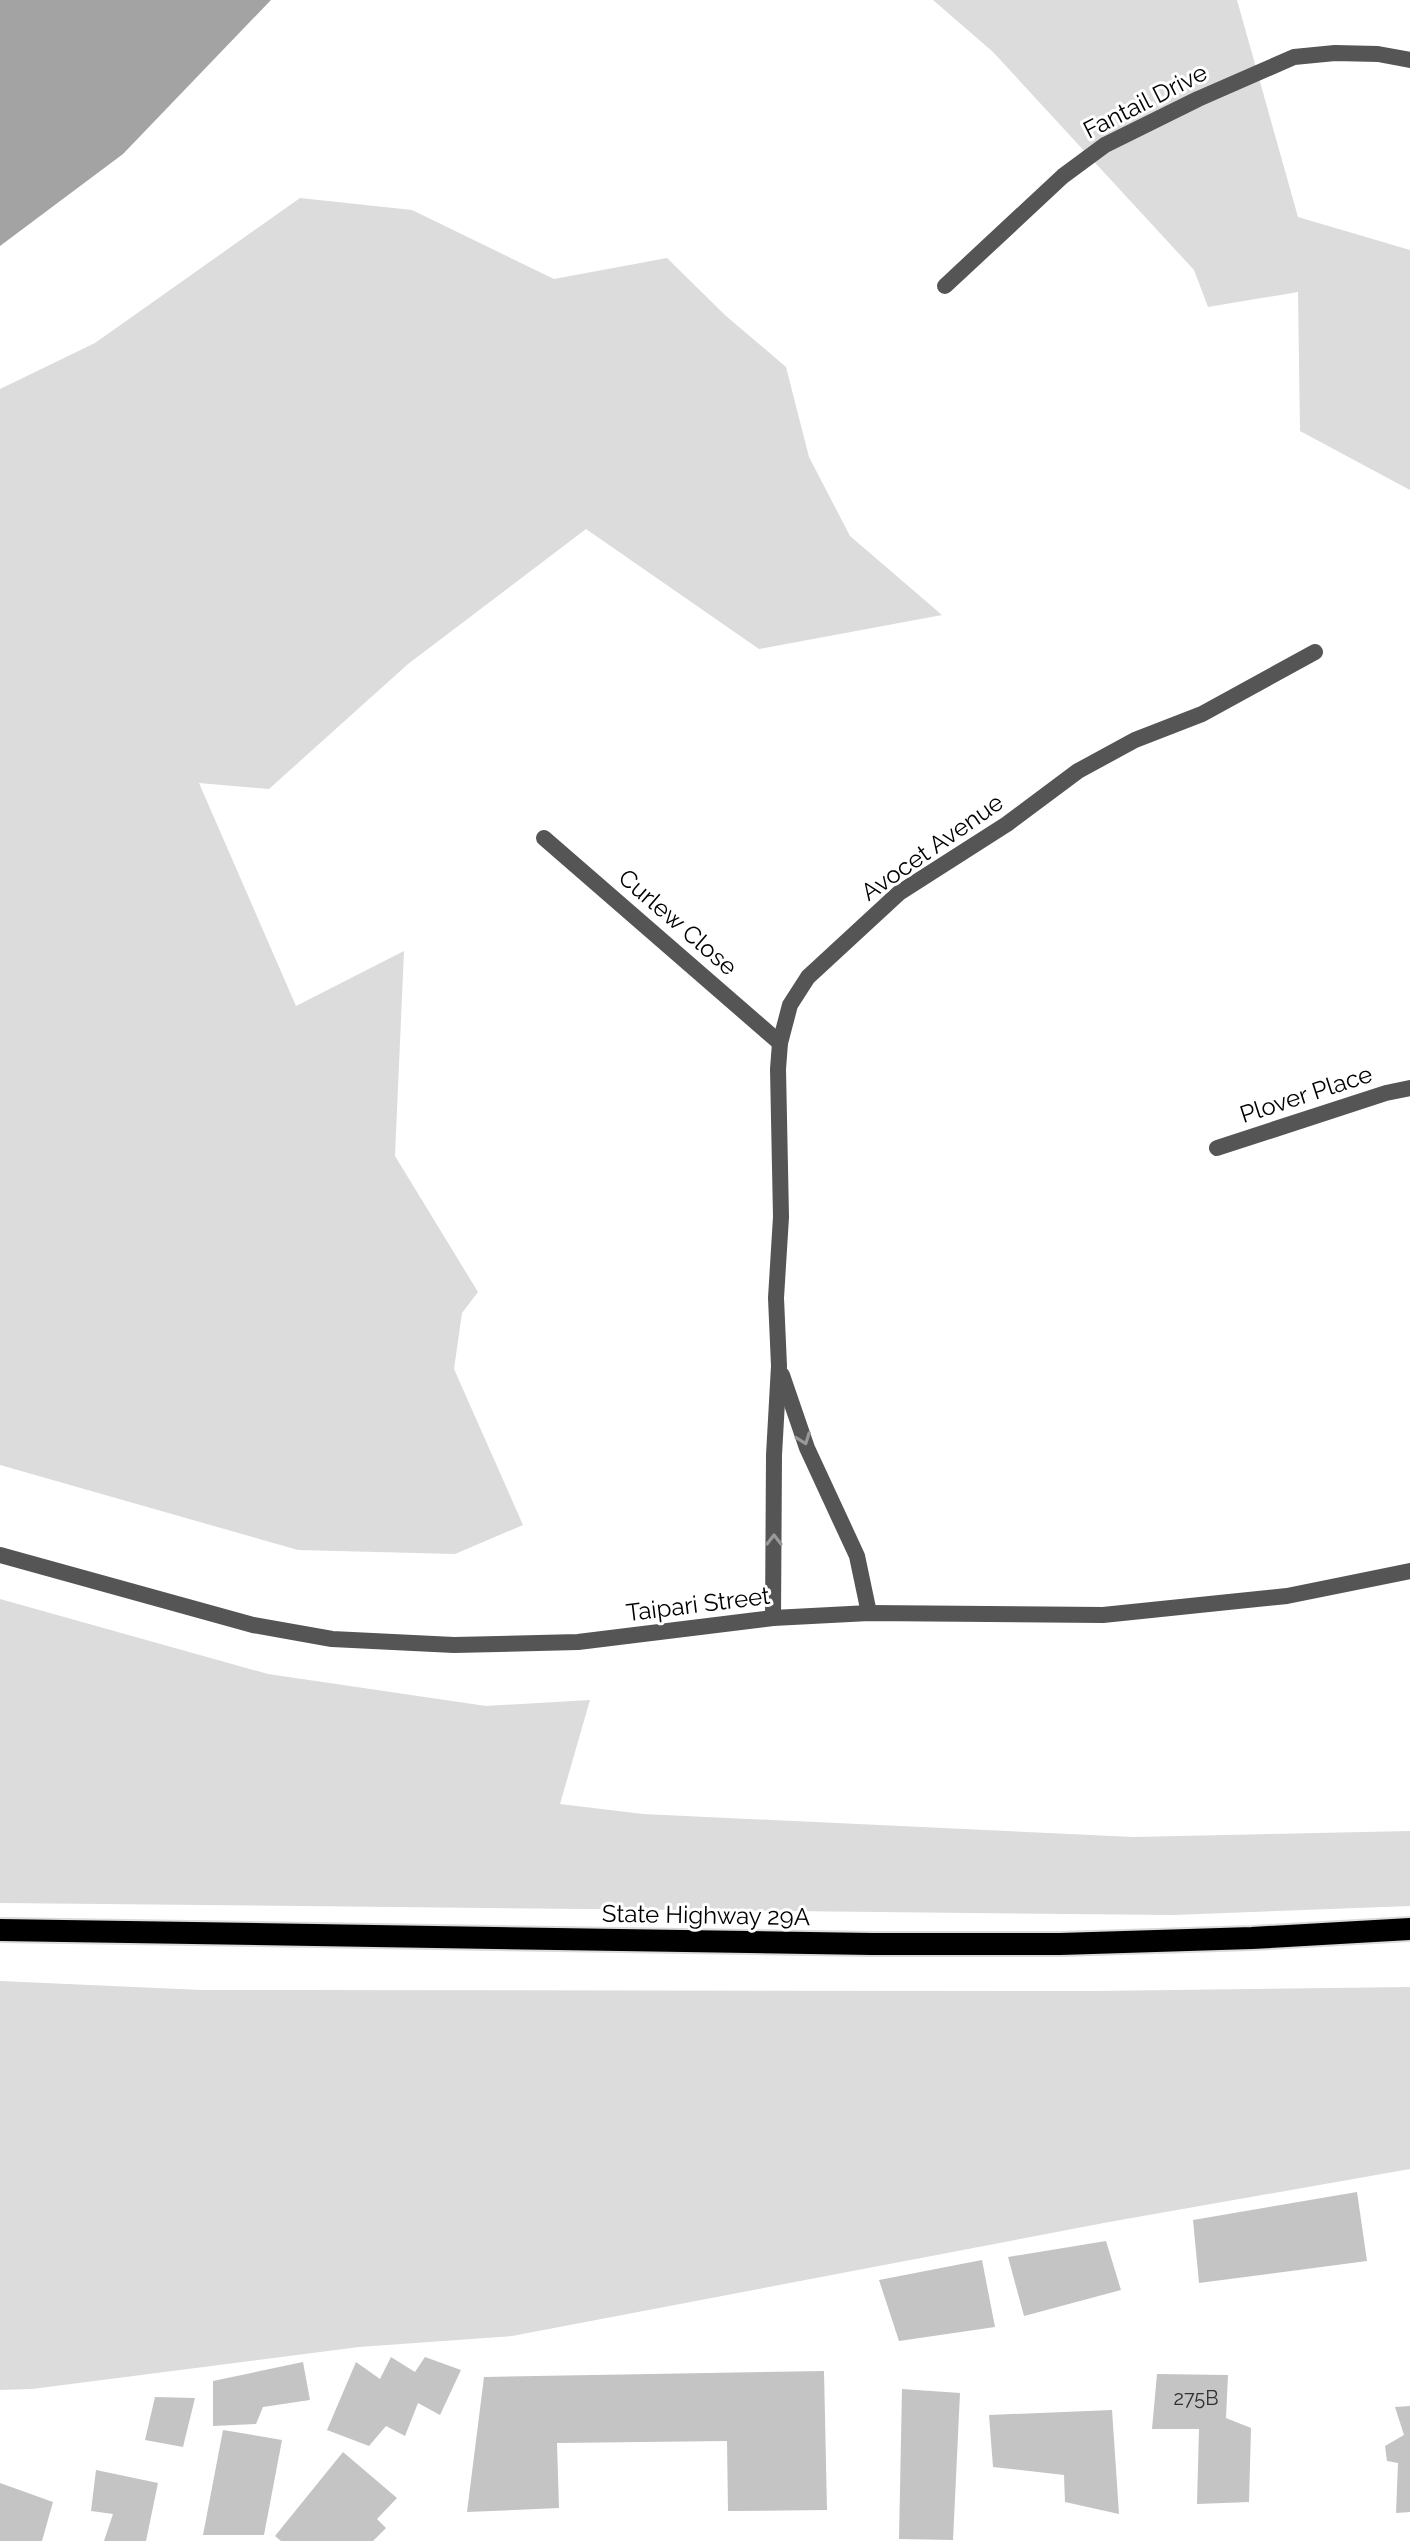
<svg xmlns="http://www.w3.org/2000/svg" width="1410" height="2541" viewBox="0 0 1410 2541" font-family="Raleway,sans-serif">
<rect width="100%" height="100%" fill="#fff"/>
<g fill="#dcdcdc">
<polygon points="933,0 1237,0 1298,217 1410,250 1410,490 1300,431 1298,292 1208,307 1194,270 993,52"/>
<polygon points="300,198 412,210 554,279 667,258 726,316 786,367 809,457 850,536 942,615 759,649 586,529 408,664 269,789 199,783 296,1006 404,951 395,1156 478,1292 462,1313 454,1369 523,1525 455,1554 298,1550 0,1465 0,389 95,343"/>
<polygon points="0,1599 268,1674 486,1706 590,1700 560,1804 643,1814 1133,1837 1410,1831 1410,1906 1173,1915 0,1903"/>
<polygon points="0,1981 202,1990 1095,1991 1410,1987 1410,2169 1109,2222 512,2336 359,2347 32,2389 0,2390"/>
</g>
<polygon fill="#a3a3a3" points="0,0 271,0 123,154 0,246"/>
<g fill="#c4c4c4">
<polygon points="1357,2192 1367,2261 1199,2283 1193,2220"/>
<polygon points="1106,2241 1121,2290 1024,2316 1008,2257"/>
<polygon points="982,2260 995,2327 899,2341 879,2280"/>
<polygon points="391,2357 415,2372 425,2357 461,2370 440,2415 418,2403 405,2436 386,2426 369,2446 327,2430 356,2362 380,2379"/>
<polygon points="303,2362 310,2400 263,2407 256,2424 213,2426 213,2381"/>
<polygon points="824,2371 827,2510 728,2511 727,2441 557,2443 559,2508 467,2512 484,2377"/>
<polygon points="1157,2374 1228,2375 1226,2418 1251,2428 1249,2502 1197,2504 1199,2429 1152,2429"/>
<polygon points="902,2389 960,2393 953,2540 899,2539"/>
<polygon points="155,2397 195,2398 183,2447 145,2440"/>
<polygon points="1410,2406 1410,2512 1396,2513 1398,2463 1387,2461 1385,2446 1404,2435 1395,2407"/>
<polygon points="1112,2410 1119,2514 1065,2502 1064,2475 993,2467 989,2415"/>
<polygon points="223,2430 282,2440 264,2535 203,2535"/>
<polygon points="343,2452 397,2498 377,2519 386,2528 373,2541 281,2541 275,2536"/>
<polygon points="96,2470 158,2483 146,2541 104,2541 113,2514 91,2511"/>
<polygon points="0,2483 53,2502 42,2541 0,2541"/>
</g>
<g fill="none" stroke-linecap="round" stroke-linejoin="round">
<g stroke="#dbdbdb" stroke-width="26">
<polyline id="trunk" points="0,1930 872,1944 1060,1944 1252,1938 1410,1929"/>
</g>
<g stroke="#555" stroke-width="16">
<polyline points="945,286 1063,176 1105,145 1198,99 1294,57 1335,53 1378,54 1410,60"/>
<polyline points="544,838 780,1043"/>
<polyline points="1217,1148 1386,1093 1410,1088"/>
<polyline points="782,1375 807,1448 857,1556 869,1613"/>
<polyline points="0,1555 253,1625 332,1639 454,1645 578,1642 773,1618 869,1613 1103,1615 1287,1596 1410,1571"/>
<polyline points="773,1618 774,1455 779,1366 776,1298 781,1217 778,1069 780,1043 790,1005 808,977 899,893 1007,824 1078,771 1135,740 1202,714 1315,652"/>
</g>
<use href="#trunk" stroke="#000" stroke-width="22"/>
</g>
<defs><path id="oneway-chevron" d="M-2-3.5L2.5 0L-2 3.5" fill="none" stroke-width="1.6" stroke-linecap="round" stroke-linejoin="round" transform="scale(2)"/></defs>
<g stroke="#999">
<use href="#oneway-chevron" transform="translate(804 1439) rotate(70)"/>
<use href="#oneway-chevron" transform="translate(774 1540) rotate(-90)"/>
</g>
<g text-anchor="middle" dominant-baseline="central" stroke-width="6" stroke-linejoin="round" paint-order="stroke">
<g font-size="20" fill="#313131">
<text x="1196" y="2398">275B</text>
</g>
<g font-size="24" fill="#000" stroke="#fff">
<text transform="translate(1145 101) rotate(-27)">Fantail Drive</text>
<text transform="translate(932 847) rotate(-35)">Avocet Avenue</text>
<text transform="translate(678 922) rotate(41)">Curlew Close</text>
<text transform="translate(1306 1094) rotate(-18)">Plover Place</text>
<text transform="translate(698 1604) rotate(-7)">Taipari Street</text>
<text transform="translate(706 1915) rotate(1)">State Highway 29A</text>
</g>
</g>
</svg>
